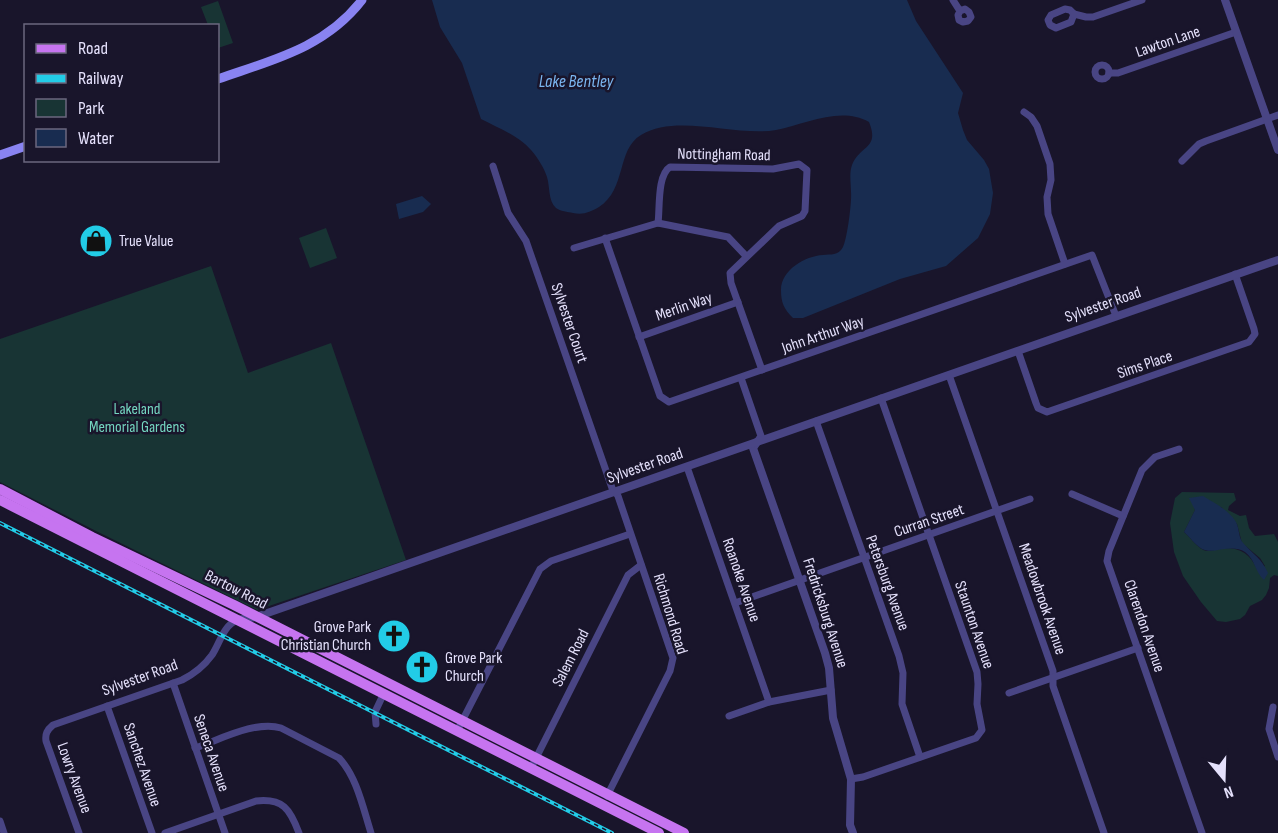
<svg xmlns="http://www.w3.org/2000/svg" width="1278" height="833" viewBox="0 0 1278 833" font-family="'Sofia Sans Condensed',sans-serif">
<rect width="100%" height="100%" fill="#19152b"/>
<g fill="#183434" fill-rule="evenodd">
<polygon points="218,1 233,43 218,48 218,26 208,25 201,7"/>
<polygon points="326,228 337,258 310,268 299,238"/>
<polygon points="211,266 248,373 331,343 406,560 257,610 96,531 0,482 0,339"/>
<path d="M 1182,492 L 1234,493 L 1236,500 L 1229,506 L 1228,510 L 1240,516 L 1246,515 L 1249,528 L 1255,536 L 1274,534 L 1278,542 L 1278,576 L 1274,575 L 1270,578 L 1269,588 L 1266,595 L 1262,600 L 1250,606 L 1245,615 L 1240,619 L 1226,622 L 1217,621 L 1201,602 L 1183,576 L 1174,552 L 1170,523 L 1175,498 ZM 1194,505 L 1221,507 L 1237,524 L 1242,543 L 1260,558 L 1265,566 L 1257,569 C 1250,553 1239,547 1222,548 C 1217,549 1212,551 1207,551 C 1199,550 1191,538 1184,532 L 1195,510 Z"/>
</g>
<g fill="#182c50">
<path d="M 432,0 L 907,0 L 916,21 L 963,93 L 958,113 L 963,130 L 967,140 L 984,160 L 989,169 L 993,193 L 990,214 L 978,238 L 946,266 L 900,279 L 803,318 L 793,318 C 784,309 781,303 781,290 C 781,270 805,256 823,255 C 831,254 838,256 843,247 C 847,240 852,202 851,192 C 851,184 849,173 852,165 C 860,145 880,149 869,122 C 840,106 806,124 776,130 C 736,137 677,113 641,135 C 616,150 627,189 599,207 C 590,212 584,215 573,213 C 568,212 560,211 556,208 C 548,201 550,186 547,177 C 544,168 538,158 531,150 C 518,135 498,128 481,119 L 462,63 L 440,27 Z"/>
<polygon points="422,196 431,204 423,212 399,219 396,204"/>
<path d="M 1203,496 C 1214,503 1229,510 1236,522 C 1240,530 1238,538 1244,544 C 1253,554 1262,559 1268,573 L 1264,580 C 1255,572 1255,559 1245,552 C 1231,543 1213,555 1202,549 C 1195,545 1190,537 1184,532 L 1195,510 L 1189,498 Z"/>
</g>
<g fill="none" stroke-linecap="round" stroke-linejoin="round">
<g stroke="#494584" stroke-width="7">
<polyline points="953,0 960,11 965,9 969,12 971,17 968,21 963,22 959,20 958,15 960,11"/>
<polygon points="1065,9 1070,10 1074,14 1071,22 1056,28 1050,25 1048,20 1051,15"/>
<polyline points="1074,14 1086,17 1093,17 1142,0"/>
<circle cx="1102" cy="72" r="7"/>
<polyline points="1109,73 1118,73 1236,32"/>
<polyline points="1024,112 1031,117 1037,126 1050,164 1051,180 1047,197 1048,214 1065,264"/>
<polyline points="1182,161 1199,144 1206,141 1278,115"/>
<polyline points="493,166 508,213 526,241 612,488 618,496 673,658 670,671 607,796"/>
<path d="M 658,223 C 660,209 657,175 670,167 L 773,169 L 799,164 L 807,170 L 805,211 L 802,216 L 779,226 L 730,273 L 731,283 L 762,370"/>
<polyline points="605,238 660,396 669,402 1092,255 1116,316"/>
<polyline points="574,248 658,223 728,237 746,256"/>
<polyline points="639,337 738,302"/>
<polyline points="1018,351 1036,403 1038,408 1047,412 1249,342 1255,334 1254,329 1235,274"/>
<polyline points="949,375 1053,671 1053,686 1104,833"/>
<polyline points="741,378 761,436 757,442"/>
<polyline points="816,421 899,656 903,673 902,704 920,757"/>
<polyline points="1179,449 1155,457 1142,470 1109,551 1107,561 1202,833"/>
<polyline points="687,467 769,702"/>
<polyline points="1072,494 1123,516"/>
<polyline points="735,603 1030,499"/>
<polyline points="173,683 225,833"/>
<polyline points="1009,693 1138,648"/>
<polyline points="107,706 152,833"/>
<polyline points="1273,707 1269,729 1278,757"/>
<polyline points="729,716 769,702 831,690"/>
<polyline points="376,724 375,712 384,693"/>
<polyline points="457,731 540,569 551,561 630,534"/>
<path d="M 195,748 C 219,740 256,720 281,728 L 339,758 C 357,777 363,808 371,833"/>
<polyline points="531,768 628,575 641,565"/>
<polyline points="851,779 863,777 976,738 982,730 977,704 978,684 977,672 881,398"/>
<polyline points="0,821 4,833"/>
<path d="M 79,833 L 46,741 C 45,734 47,730 53,725 L 182,680 C 194,674 204,666 212,655 C 220,643 223,626 237,620"/>
<path d="M 165,833 L 256,801 C 283,798 290,809 299,833"/>
</g>
<g stroke="#494584" stroke-width="8">
<polyline points="1225,0 1278,150"/>
<polyline points="757,442 753,448 825,653 829,668 833,718 851,779 850,825 853,833"/>
<polyline points="237,620 256,617 1278,260"/>
</g>
<g stroke="#8983f1" stroke-width="9">
<path d="M 218,79 C 272,60 325,48 362,0"/>
<polyline points="0,155 26,146"/>
</g>
<g stroke="#c674f0" stroke-width="10">
<polyline points="0,489 92,537 234,605 684,833"/>
<polyline points="0,500 659,833"/>
</g>
<g stroke="#22cce7" stroke-width="4">
<polyline id="rail" points="0,523 612,833"/>
</g>
<use href="#rail" stroke="#19152b" stroke-width="1.5" stroke-dasharray="4.5" stroke-linecap="butt"/>
</g>
<defs>
<g id="shop-disc" transform="scale(1.725)"><circle r="9.5" fill="#22cce7" stroke="#19152b"/><path d="M-5-2.5h2.3a2.7 3.5 0 0 1 5.4 0H5L5.5 6h-11ZM-1.5-2.5h3a1.5 2.3 0 0 0-3 0Z" fill="#111"/></g>
<g id="church-disc" transform="scale(1.725)"><circle r="9.5" fill="#22cce7" stroke="#19152b"/><path d="M-1.2-6h2.4v3.5h3.3v2.4h-3.3V6h-2.4V-.1h-3.3v-2.4h3.3Z" fill="#111"/></g>
</defs>
<g fill-rule="evenodd">
<use href="#shop-disc" x="96" y="241"/>
<use href="#church-disc" x="394" y="636"/>
<use href="#church-disc" x="422" y="667"/>
</g>
<g text-anchor="middle" dominant-baseline="central" stroke-width="5" stroke-linejoin="round" paint-order="stroke">
<g font-size="16" fill="#e5e1fc" stroke="#19152b">
<text transform="translate(1168 42) rotate(-19)">Lawton Lane</text>
<text transform="translate(724 155) rotate(1)">Nottingham Road</text>
<text transform="translate(1103 305) rotate(-19)">Sylvester Road</text>
<text transform="translate(684 307) rotate(-19)">Merlin Way</text>
<text transform="translate(569 323) rotate(71)">Sylvester Court</text>
<text transform="translate(823 335) rotate(-19)">John Arthur Way</text>
<text transform="translate(1145 365) rotate(-19)">Sims Place</text>
<text transform="translate(645 466) rotate(-19)">Sylvester Road</text>
<text transform="translate(929 521) rotate(-19)">Curran Street</text>
<text transform="translate(741 580) rotate(71)">Roanoke Avenue</text>
<text transform="translate(887 583) rotate(70)">Petersburg Avenue</text>
<text transform="translate(236 590) rotate(27)">Bartow Road</text>
<text transform="translate(1042 599) rotate(71)">Meadowbrook Avenue</text>
<text transform="translate(825 613) rotate(72)">Fredricksburg Avenue</text>
<text transform="translate(670 614) rotate(73)">Richmond Road</text>
<text transform="translate(974 625) rotate(71)">Staunton Avenue</text>
<text transform="translate(1144 626) rotate(71)">Clarendon Avenue</text>
<text transform="translate(571 658) rotate(-63)">Salem Road</text>
<text transform="translate(140 678) rotate(-20)">Sylvester Road</text>
<text transform="translate(211 753) rotate(71)">Seneca Avenue</text>
<text transform="translate(142 765) rotate(71)">Sanchez Avenue</text>
<text transform="translate(74 778) rotate(70)">Lowry Avenue</text>
</g>
<g font-size="16" fill="#e5e1fc" stroke="#19152b" text-anchor="start">
<text x="119" y="241">True Value</text>
<text x="371" y="627" text-anchor="end">Grove Park<tspan x="371" dy="18">Christian Church</tspan></text>
<text x="445" y="658">Grove Park<tspan x="445" dy="18">Church</tspan></text>
</g>
<g font-size="16" fill="#74d6c0" stroke="#19152b">
<text x="137" y="409">Lakeland<tspan x="137" dy="18">Memorial Gardens</tspan></text>
</g>
<g font-size="18" font-style="italic" fill="#7bb6f0" stroke="#19152b">
<text x="576" y="81">Lake Bentley</text>
</g>
</g>
<rect x="24" y="24" width="195" height="138" fill="#19152b" stroke="#6b677f" stroke-width="1.5"/>
<rect x="36" y="44" width="30" height="9" fill="#c674f0" stroke="#6b677f" stroke-width="1.5"/>
<text x="78" y="54" font-size="18" fill="#e5e1fc">Road</text>
<rect x="36" y="74" width="30" height="9" fill="#22cce7" stroke="#6b677f" stroke-width="1.5"/>
<text x="78" y="84" font-size="18" fill="#e5e1fc">Railway</text>
<rect x="36" y="99" width="30" height="18" fill="#183434" stroke="#6b677f" stroke-width="1.5"/>
<text x="78" y="114" font-size="18" fill="#e5e1fc">Park</text>
<rect x="36" y="129" width="30" height="18" fill="#182c50" stroke="#6b677f" stroke-width="1.5"/>
<text x="78" y="144" font-size="18" fill="#e5e1fc">Water</text>
<g transform="translate(1224 779) rotate(161)" stroke="#19152b" stroke-width="4.5" paint-order="stroke">
<path d="M0-4.5L10 22L0 15L-10 22Z" fill="#e5e1fc"/>
<text y="-9" font-size="16" font-weight="bold" text-anchor="middle" fill="#e5e1fc">N</text>
</g>
</svg>
